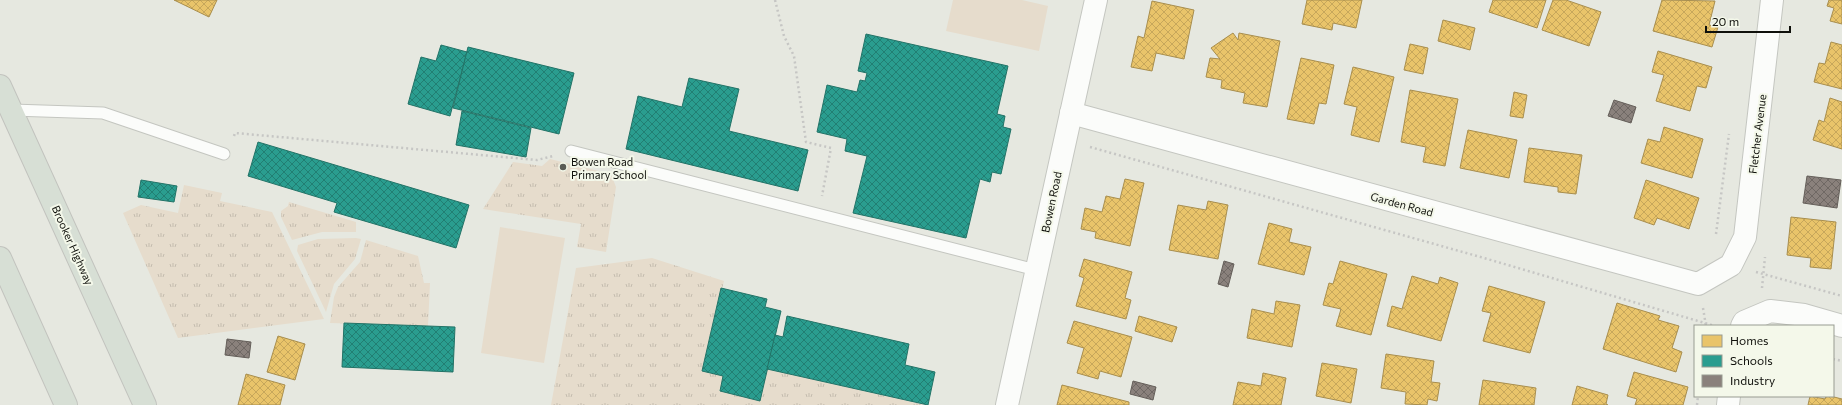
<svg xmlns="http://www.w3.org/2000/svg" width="1842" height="405" viewBox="0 0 1842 405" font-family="Commissioner,sans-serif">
<defs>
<pattern id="grass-tufts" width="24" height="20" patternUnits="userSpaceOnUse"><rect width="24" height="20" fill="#e6dccc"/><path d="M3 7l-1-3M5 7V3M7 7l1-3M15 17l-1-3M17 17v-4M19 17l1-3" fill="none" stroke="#c4bcae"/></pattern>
<pattern id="homes-cross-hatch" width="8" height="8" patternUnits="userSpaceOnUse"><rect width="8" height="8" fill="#e9c46a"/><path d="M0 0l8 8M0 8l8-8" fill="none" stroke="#c7a75b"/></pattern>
<pattern id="schools-cross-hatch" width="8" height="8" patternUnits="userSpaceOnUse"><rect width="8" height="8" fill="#2a9d8f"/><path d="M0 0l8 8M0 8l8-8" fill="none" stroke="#227f73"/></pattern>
<pattern id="industry-cross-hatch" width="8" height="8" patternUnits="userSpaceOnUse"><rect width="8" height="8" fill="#8a817c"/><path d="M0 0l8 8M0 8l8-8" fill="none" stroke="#6f6864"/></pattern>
</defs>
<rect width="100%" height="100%" fill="#e6e8e0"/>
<g fill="url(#grass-tufts)">
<polygon points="550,159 611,174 616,187 606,252 577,247 581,224 483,209 513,162 542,166"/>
<polygon points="184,185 222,193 220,201 272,212 324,319 178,338 123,213 141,205 178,213"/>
<polygon points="289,202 356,222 356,232 322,232 292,240 281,217 281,211 288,206"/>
<polygon points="356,238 361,239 355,259 334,284 326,312 297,251 298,245 318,239"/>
<polygon points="366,240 418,256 424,283 430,283 428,326 330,323 334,297 338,287 360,262"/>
<polygon points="652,258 724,281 702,371 723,376 720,391 760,401 767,369 925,405 551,405 576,268"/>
</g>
<g fill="#e6dccc">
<polygon points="953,0 1022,0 1048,6 1039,51 946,31"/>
<polygon points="500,227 565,238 544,363 481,353"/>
</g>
<g fill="url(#homes-cross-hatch)" stroke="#a88e4e">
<polygon points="174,0 217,0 209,17"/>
<polygon points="1307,0 1362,0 1356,28 1333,23 1332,30 1302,24"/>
<polygon points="1493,0 1546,0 1537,28 1489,12"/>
<polygon points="1553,0 1566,0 1601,12 1589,46 1542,30"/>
<polygon points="1662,0 1715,1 1709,25 1718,27 1712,47 1653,31"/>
<polygon points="1829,0 1842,0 1842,24 1830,21 1834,8 1827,6"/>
<polygon points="1152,1 1194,10 1184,59 1156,53 1152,71 1131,67 1138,36 1144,38"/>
<polygon points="1443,20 1475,28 1470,50 1438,41"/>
<polygon points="1233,33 1238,40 1239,33 1280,41 1267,107 1243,103 1245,93 1221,88 1222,80 1206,77 1210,58 1220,59 1211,48"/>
<polygon points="1831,42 1842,45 1842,89 1814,82 1819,63 1825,64"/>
<polygon points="1410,44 1428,48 1423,74 1404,70"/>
<polygon points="1658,51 1712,67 1706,88 1697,86 1690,111 1656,101 1664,75 1652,72"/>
<polygon points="1301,58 1334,65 1326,104 1319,103 1314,124 1287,119"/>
<polygon points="1353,67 1394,77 1379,142 1351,135 1357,107 1344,104"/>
<polygon points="1410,90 1458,99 1445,166 1423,162 1426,147 1401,142"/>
<polygon points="1514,92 1527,95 1523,118 1510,116"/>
<polygon points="1830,98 1842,102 1842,149 1813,140 1819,120 1824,122"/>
<polygon points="1664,127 1703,139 1692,178 1641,163 1648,139 1660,142"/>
<polygon points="1468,130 1517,140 1509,178 1460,168"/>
<polygon points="1529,148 1582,155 1576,194 1558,192 1558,187 1524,182"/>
<polygon points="1125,179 1144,183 1130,246 1095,238 1096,232 1081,229 1085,208 1102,212 1106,196 1120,199"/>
<polygon points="1646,180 1699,198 1689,229 1657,218 1654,225 1634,218"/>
<polygon points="1208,201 1228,205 1218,259 1169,250 1178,205 1206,210"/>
<polygon points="1791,217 1836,222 1831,269 1810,267 1811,258 1787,255"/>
<polygon points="1269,223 1292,229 1289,242 1311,247 1304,275 1258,264"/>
<polygon points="1084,259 1132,272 1125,298 1131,300 1126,319 1076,306 1084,278 1079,276"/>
<polygon points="1340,261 1387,274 1371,335 1336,326 1341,309 1323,305 1329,283 1333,284"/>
<polygon points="1412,276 1438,284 1440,277 1458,283 1441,341 1387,326 1392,306 1402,309"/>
<polygon points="1489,286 1545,302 1530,353 1483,341 1491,313 1482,311"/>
<polygon points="1276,301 1300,305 1292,347 1247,338 1252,309 1274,314"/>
<polygon points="1617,303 1660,316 1658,320 1679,326 1672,348 1682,352 1676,372 1603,349"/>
<polygon points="1139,316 1177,327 1172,342 1135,331"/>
<polygon points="1074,321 1132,337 1121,377 1100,371 1098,379 1077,373 1084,348 1067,343"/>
<polygon points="278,336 305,344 295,380 267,372"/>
<polygon points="1386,354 1434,361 1431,382 1440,383 1437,401 1428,399 1427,405 1405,404 1406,392 1381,388"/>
<polygon points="1322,363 1357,369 1351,403 1316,396"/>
<polygon points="1634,372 1688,387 1683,405 1635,405 1637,399 1627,396"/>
<polygon points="1263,373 1286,378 1281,405 1233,405 1238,382 1261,386"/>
<polygon points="246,374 285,385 280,405 238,405"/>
<polygon points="1483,380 1536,388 1534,405 1479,405"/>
<polygon points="1062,385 1129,402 1129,405 1057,405"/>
<polygon points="1577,386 1608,395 1606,404 1608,405 1572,405"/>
<polygon points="1810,396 1825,399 1826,396 1830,396 1842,399 1842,405 1808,405"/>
</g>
<g fill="url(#schools-cross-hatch)" stroke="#227367">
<polygon points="866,34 1008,66 997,114 1005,116 1003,127 1011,129 1001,174 992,172 990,182 980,179 966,238 853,213 867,156 845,151 847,139 817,132 827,85 857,92 860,80 865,81 867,73 858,71"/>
<polygon points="441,45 467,52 450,116 408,104 421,57 436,61"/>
<polygon points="468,47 574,73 559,134 453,108"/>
<polygon points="689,78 739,89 729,131 808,150 798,191 626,149 638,96 682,107"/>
<polygon points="462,111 531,128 526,157 456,145"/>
<polygon points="258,142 469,205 456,248 334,212 337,203 248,176"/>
<polygon points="141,180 177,186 174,202 138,197"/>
<polygon points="721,288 767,299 765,307 781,311 760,401 720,391 723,376 702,371"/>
<polygon points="787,316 909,344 905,365 935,372 928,405 767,369 775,335 783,337"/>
<polygon points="344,323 455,327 453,372 342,367"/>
</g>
<g fill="url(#industry-cross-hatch)" stroke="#655f5a">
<polygon points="1614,100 1636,107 1631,123 1608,116"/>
<polygon points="1807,176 1841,180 1837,208 1803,203"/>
<polygon points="1224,261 1234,264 1228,287 1218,284"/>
<polygon points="227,339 251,342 249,358 225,355"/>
<polygon points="1133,381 1156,387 1153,400 1130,394"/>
</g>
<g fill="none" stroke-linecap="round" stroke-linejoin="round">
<g stroke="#c4c6c0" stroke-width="13">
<g id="lane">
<polyline points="12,110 103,113 224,154"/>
<polyline points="571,151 1036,270"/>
</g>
</g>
<g stroke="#c4c6c0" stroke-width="24">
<g id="street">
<polyline points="1071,113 1698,284 1731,265 1745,237 1772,0"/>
<polyline points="1742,326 1744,322 1770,311 1804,315 1842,326"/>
<polyline points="1728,405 1729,396"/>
</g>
</g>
<g stroke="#c4c6c0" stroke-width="24">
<polyline id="secondary" points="1007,405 1096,0"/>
</g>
<g stroke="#c2c3be" stroke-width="24">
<g id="highway">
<polyline points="0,86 145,405"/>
<polyline points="0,258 66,405"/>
</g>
</g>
<g stroke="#c6c6c4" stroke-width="2.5" stroke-dasharray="2 3" stroke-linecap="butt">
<polyline points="775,0 784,36 794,56 806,142 831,148 822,196"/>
<polyline points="234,136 235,133 537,160 553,156"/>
<polyline points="1090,147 1484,258 1715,326"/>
<polyline points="1716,234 1729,134"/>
<polyline points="1756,272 1842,296"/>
<polyline points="1762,288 1765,257"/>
<polyline points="1703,308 1706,326"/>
<polyline points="1833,359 1842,361"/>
<polyline points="1697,405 1698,396"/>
</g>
<use href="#lane" stroke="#fbfcfa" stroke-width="11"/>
<use href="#street" stroke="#fbfcfa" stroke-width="22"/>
<use href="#secondary" stroke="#fbfcfa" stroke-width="22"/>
<use href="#highway" stroke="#d7dfd5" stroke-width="22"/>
</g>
<circle fill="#5a5c56" stroke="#f4f8ea" stroke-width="1.5" cx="563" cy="167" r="4"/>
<g text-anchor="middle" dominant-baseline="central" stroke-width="4" stroke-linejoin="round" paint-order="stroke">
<g font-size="11" fill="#0f100b" stroke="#f4f8ea">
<text transform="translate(1757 134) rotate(-83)">Fletcher Avenue</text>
<text transform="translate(1051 202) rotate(-78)">Bowen Road</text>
<text transform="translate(1402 204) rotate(15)">Garden Road</text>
<text transform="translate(73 245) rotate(66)">Brooker Highway</text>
</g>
<g font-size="11" fill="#0f100b" stroke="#f4f8ea" text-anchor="start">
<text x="571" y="161">Bowen Road<tspan x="571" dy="13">Primary School</tspan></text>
</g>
</g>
<rect x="1694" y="325" width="140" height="72" fill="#f4f8ea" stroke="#989b91"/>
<rect x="1702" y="335" width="20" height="12" fill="#e9c46a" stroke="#989b91"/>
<text x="1730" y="345" font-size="12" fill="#0f100b">Homes</text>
<rect x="1702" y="355" width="20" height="12" fill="#2a9d8f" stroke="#989b91"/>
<text x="1730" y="365" font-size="12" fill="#0f100b">Schools</text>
<rect x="1702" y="375" width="20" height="12" fill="#8a817c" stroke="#989b91"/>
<text x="1730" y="385" font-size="12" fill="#0f100b">Industry</text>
<path d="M1706 26v6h84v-6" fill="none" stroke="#0f100b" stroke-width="2"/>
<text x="1712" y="26" font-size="12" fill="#0f100b" stroke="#f4f8ea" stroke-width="3" paint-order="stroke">20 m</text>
</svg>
